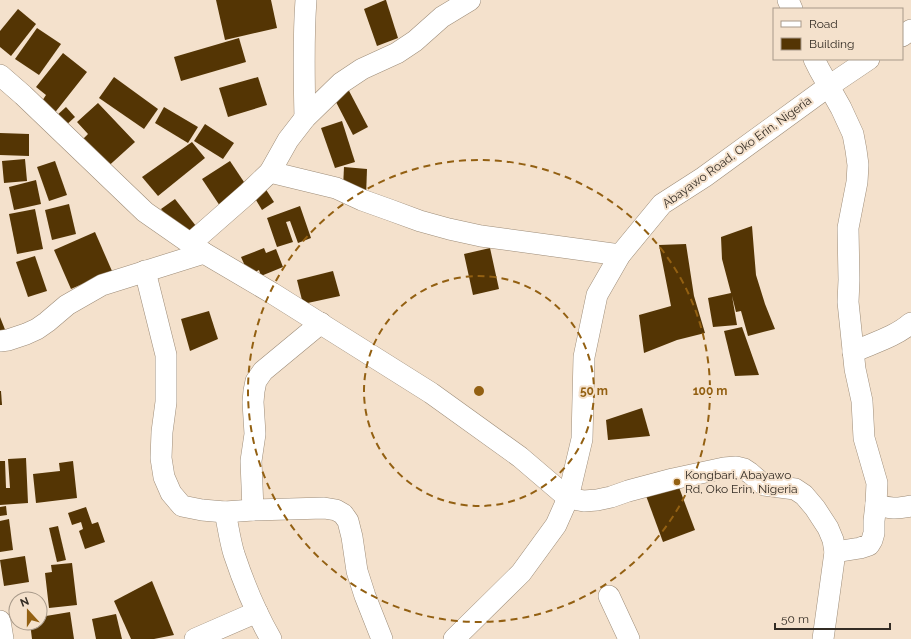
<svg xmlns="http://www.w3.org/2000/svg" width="911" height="639" viewBox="0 0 911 639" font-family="Raleway,sans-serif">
<rect width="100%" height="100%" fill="#f4e1cc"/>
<g fill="#543504">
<polygon points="216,0 271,0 277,28 225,40"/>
<polygon points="385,0 386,0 398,38 377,46 364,9"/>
<polygon points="18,9 36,24 11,56 0,47 0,31"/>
<polygon points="37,28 61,44 39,75 15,59"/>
<polygon points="239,38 246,62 181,81 174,57"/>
<polygon points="63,53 87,72 53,115 40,104 46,95 36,87"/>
<polygon points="114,77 158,109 144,129 99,98"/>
<polygon points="258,77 267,105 228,117 219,88"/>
<polygon points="347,87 368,127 353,135 336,102"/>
<polygon points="98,103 135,142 103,171 78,144 88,134 77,122"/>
<polygon points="66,107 75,117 64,127 55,117"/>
<polygon points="164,107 198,127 188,143 155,123"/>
<polygon points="342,121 355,162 335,168 321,128"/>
<polygon points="205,124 234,143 223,159 194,141"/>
<polygon points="0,133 29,134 29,156 0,155"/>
<polygon points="192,142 205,158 158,196 142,177"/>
<polygon points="25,159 27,181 4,183 2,161"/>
<polygon points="55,161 67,195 49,201 37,167"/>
<polygon points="230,161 248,188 220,206 202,179"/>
<polygon points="344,167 367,169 366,197 343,188"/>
<polygon points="36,180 41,204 14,210 9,187"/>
<polygon points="265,188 274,202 262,210 253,195"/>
<polygon points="175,199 196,226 183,236 161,209"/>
<polygon points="69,204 76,234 52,240 45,210"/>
<polygon points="300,206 311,238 298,243 290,221 286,222 293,242 277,247 267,218"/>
<polygon points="35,209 43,249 17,254 9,214"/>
<polygon points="752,226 754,251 756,275 765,304 775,329 748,336 741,311 736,312 732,296 737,325 713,327 708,298 731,293 722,259 721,237"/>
<polygon points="95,232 112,271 71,289 54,250"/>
<polygon points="686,244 694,296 705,333 677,340 644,353 639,315 671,306 659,245"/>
<polygon points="264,248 266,253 276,249 283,267 261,276 259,270 249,275 241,257"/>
<polygon points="490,248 499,289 473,295 464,254"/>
<polygon points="35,256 47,291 28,297 16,262"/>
<polygon points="333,271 340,296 303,304 297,280"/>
<polygon points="209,311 218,339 190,351 181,319"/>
<polygon points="0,317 6,332 0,334"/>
<polygon points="742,327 759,375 735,376 724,331"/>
<polygon points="0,391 1,391 2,405 0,405"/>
<polygon points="642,408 650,436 608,440 606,420"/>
<polygon points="26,458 28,503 0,505 0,461 5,461 6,488 10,488 8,459"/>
<polygon points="73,461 77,498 36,503 33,474 60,471 59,463"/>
<polygon points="677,482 695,530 663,542 645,493"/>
<polygon points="6,506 7,515 0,516 0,507"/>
<polygon points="86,507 92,524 98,522 105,542 85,549 79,531 83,529 81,522 72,525 68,513"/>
<polygon points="9,519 13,550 0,552 0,521"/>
<polygon points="58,526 66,560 57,562 49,528"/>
<polygon points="25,556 29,582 4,586 0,560"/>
<polygon points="72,563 77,605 49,608 45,573 52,572 51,565"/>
<polygon points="152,581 174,635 154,639 131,639 114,601"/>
<polygon points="70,612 74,639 32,639 30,623 40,623 40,617"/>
<polygon points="116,614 122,639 96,639 92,619"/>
</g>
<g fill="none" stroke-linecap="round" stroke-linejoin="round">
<g stroke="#9d8c78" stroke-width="22">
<g id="minor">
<polyline points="788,0 792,9"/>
<polyline points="902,36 911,30"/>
<polyline points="814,59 819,69 841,108 853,134 856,150 858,165 857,182 848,228 849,280 848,302 855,369 862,401 864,438 877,483 876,504 874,521 874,533 872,540 869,545 860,548 835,552"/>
<polyline points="0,75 23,95 145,212 204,253 272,293 431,393 520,457 568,498 584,501 597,500 611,497 628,491 673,479 724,468 736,467 744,469 750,473 764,485 795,489 804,495 815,508 828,528 833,540 835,552 823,639"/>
<path d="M 305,118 C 304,78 303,39 306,0"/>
<polyline points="270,172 336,188 362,200 390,210 420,221 449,229 481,236 620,255"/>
<polyline points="190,244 247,194 270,172 288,140 305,118 341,83 362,69 397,53 415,41 442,17 470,0"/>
<polyline points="145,271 166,355 166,402 162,432 161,458 164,477 171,493 182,506 202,510 225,512 253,510 324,508 336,510 343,514 348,521 352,537 357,571 365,596 382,639"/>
<polyline points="0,341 8,340 26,334 37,329 47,322 67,305 102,285 204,253"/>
<path d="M 853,352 C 873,343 895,337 911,323"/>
<path d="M 876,504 C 889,509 897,509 911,506"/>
<polyline points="253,510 251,461 255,434 253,402 254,391 256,381 263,371 321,323"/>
<path d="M 225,512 C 228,526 230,541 234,554 C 244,584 256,613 271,639"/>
<polyline points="609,596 629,639"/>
<polyline points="0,621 3,639"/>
<polyline points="195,639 257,612"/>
<polyline points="454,639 521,573 556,525 568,498 582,439 584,357 597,295 620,255 662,204 704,177 829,86 869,59"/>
</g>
</g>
<use href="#minor" stroke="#fff" stroke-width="21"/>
</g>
<g fill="none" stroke="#936012" stroke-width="2" stroke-dasharray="7 5">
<circle cx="479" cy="391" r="115"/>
<circle cx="479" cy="391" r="231"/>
</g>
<circle fill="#936012" stroke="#f4e1cc" stroke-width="1.5" cx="677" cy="482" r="4"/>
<g text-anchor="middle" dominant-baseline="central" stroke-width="4" stroke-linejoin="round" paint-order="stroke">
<g font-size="12" fill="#332c24" stroke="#f4e1cc">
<text transform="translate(737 152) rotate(-36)">Abayawo Road, Oko Erin, Nigeria</text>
</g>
<g font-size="12" fill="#332c24" stroke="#f4e1cc" text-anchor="start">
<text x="685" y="475">Kongbari, Abayawo<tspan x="685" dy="14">Rd, Oko Erin, Nigeria</tspan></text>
</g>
</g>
<circle cx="479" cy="391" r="6" fill="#936012" stroke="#f4e1cc" stroke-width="2"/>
<g font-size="12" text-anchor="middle" font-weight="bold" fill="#936012" stroke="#f4e1cc" stroke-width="4" stroke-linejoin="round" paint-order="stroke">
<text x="594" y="395">50 m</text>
<text x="710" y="395">100 m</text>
</g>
<rect x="773" y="8" width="130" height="52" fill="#f4e1cc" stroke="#a79989"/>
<rect x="781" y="21" width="20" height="6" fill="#ffffff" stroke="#a79989"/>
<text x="809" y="28" font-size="12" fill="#332c24">Road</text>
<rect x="781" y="38" width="20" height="12" fill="#543504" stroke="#a79989"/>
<text x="809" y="48" font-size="12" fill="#332c24">Building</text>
<g transform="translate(28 611) rotate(339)"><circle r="19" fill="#f4e1cc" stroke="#a79989"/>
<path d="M0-3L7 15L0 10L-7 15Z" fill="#936012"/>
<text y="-6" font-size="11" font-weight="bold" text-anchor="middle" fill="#332c24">N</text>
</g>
<path d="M775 623v6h115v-6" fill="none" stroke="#332c24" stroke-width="2"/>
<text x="781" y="623" font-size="12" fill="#332c24" stroke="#f4e1cc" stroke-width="3" paint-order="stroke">50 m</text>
</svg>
